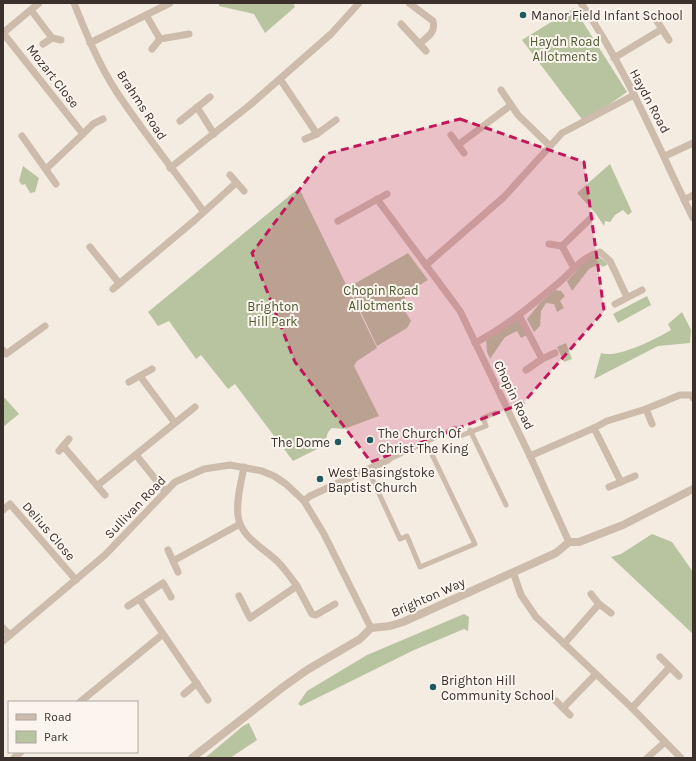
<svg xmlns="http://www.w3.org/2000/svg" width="696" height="761" viewBox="0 0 696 761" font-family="Karla,sans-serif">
<rect width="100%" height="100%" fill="#f4ebe1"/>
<g fill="#b8c4a0">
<polygon points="219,3 293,3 295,7 265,33 254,14 219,6"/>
<polygon points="574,8 627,92 584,122 522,40"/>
<polygon points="610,164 632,212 628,215 623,210 615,215 610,222 605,221 604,226 596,214 577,193"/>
<polygon points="23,166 39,178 35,192 30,193 25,184 22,185 19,181"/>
<path d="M 299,188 L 377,348 L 357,361 L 354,366 L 379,416 L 344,429 L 332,428 C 326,432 326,440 326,447 L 317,449 L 293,461 L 235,384 L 228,389 L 201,355 L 196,359 L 169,321 L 158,326 L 148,312 Z"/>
<path d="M 408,253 L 428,280 C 419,286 401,292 404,307 C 404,311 409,317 411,321 L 407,328 L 377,346 L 349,287 Z"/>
<polygon points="597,255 608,264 603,267 599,264 589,269 572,291 567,281 585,262"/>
<polygon points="555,290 561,291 565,296 560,301 564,308 557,312 554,304 546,303 541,311 540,326 534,332 527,319 540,303"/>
<polygon points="647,296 651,305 618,323 613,314"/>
<path d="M 682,312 L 691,330 L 690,343 L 658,346 L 594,379 L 601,353 C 617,359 656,339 671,330 L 668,324 Z"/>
<polygon points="520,317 527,335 521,338 517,331 505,337 490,359 487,352 486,340"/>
<polygon points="566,343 572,359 564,362 557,347"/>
<polygon points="3,396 19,414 3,427"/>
<polygon points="652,534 672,542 693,572 693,634 611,557 621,554"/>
<polygon points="464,614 469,617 468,631 464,629 414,650 301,706 298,704 307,691 367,655"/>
<polygon points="249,723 257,740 230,758 205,758 243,726"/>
</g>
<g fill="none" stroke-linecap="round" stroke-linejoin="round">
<g stroke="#cdbbac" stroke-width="5">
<polyline points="470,430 506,505"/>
<polyline points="388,460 455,428 460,436 486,426 483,418 495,413"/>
<polyline points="370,474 400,539 407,536 420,567 475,544 426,442"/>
</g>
<g stroke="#cdbbac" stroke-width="7">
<path d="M 74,3 C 86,33 98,63 116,91 C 143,132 175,171 203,211"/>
<path d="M 409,3 L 433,21 C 436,33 427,37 419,44"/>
<path d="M 581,3 C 626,68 658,147 693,218"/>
<polyline points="31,10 52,38 61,40"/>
<polyline points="146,15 160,39"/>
<polyline points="655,18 669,40"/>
<polyline points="401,24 426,51"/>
<polyline points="3,33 83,134 46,169"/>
<polyline points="3,33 39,3"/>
<polyline points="90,43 170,3"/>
<polyline points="43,44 52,38"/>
<polyline points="152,49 160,39 189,34"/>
<polyline points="614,58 662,29"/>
<polyline points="280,79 317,134"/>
<polyline points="501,90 518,115 549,145"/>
<polyline points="197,107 214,134"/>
<polyline points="180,121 210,97"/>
<polyline points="83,134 93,124 103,119"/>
<polyline points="451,135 464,153"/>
<polyline points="22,136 56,184"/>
<polyline points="305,139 317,134 336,120"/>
<polyline points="458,145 511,105"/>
<polyline points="665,156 693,143"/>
<polyline points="170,168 250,105 331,34 359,3"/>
<polyline points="230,175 244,191"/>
<polyline points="377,199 460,311 530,456 569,542"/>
<polyline points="684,200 693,195"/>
<polyline points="338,221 387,194"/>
<polyline points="549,244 562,246"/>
<polyline points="90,247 119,283"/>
<polyline points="426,265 504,197 562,133 634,95"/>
<polyline points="574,268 562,246 591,218"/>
<polyline points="113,289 195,220 236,183"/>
<polyline points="615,304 642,290"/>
<polyline points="519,315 542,359 555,353"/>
<path d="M 475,343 C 504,328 531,306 556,285 C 571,273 581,257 600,252 L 610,261 L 627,297"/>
<polyline points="3,350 6,354 45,326"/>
<polyline points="526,370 542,359"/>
<polyline points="140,376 175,423"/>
<polyline points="129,382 152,369"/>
<polyline points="646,409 652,424"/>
<polyline points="594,428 621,482 609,487"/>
<polyline points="63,446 105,495"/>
<polyline points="59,451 69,439"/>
<polyline points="136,455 165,491"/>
<polyline points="530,456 594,428 607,421 646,409 680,395 691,395 693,398"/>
<polyline points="621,482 635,476"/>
<polyline points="98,485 195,407"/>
<polyline points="304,501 310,496 388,460"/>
<polyline points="3,510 10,504 76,580"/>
<polyline points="168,550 178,572"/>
<polyline points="173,561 240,524"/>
<polyline points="513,572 521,595 536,617 632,708 681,758"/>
<polyline points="297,586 312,614 316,615 335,604"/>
<polyline points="591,594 599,604 611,613"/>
<path d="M 239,596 L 250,618 L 297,586 C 291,578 285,569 278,562 C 264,548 241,538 238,516 C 236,500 241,483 244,467"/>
<polyline points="140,600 208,700"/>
<polyline points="128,606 163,583 171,597"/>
<polyline points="3,628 10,635"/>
<polyline points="3,641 105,555 175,482 204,469 230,465 262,471 274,476 286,484 304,501 324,534 371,628"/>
<polyline points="564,644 599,604"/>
<polyline points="660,657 679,676"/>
<polyline points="184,694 197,683"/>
<polyline points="556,701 570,715"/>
<polyline points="80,702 163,634"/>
<polyline points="563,708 596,674"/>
<polyline points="632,708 670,667"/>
<polyline points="14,758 21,752"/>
<polyline points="647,758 665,742"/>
</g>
<polyline stroke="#cdbbac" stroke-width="8" points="192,758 283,687 307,670 360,639 371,628 390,626 403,622 556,553 569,542 579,542 623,525 693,489"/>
</g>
<path fill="#c2185b" fill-opacity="0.2" stroke="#c2185b" stroke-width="3" stroke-dasharray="8 5" stroke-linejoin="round" d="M 460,119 L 584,162 L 604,311 L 523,403 L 371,462 L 295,362 L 252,253 L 326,154 Z"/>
<g fill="#1f5a5e" stroke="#fbf5ee" stroke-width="1.5">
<circle cx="523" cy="15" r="4"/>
<circle cx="370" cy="440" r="4"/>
<circle cx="338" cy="442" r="4"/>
<circle cx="320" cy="479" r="4"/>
<circle cx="433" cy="687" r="4"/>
</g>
<g text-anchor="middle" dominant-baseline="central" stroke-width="4" stroke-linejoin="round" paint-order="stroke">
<g font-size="13" fill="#3b302b" stroke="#fbf5ee" text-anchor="start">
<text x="531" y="15">Manor Field Infant School</text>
<text x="378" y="433">The Church Of<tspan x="378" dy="15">Christ The King</tspan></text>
<text x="330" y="442" text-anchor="end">The Dome</text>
<text x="328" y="472">West Basingstoke<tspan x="328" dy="15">Baptist Church</tspan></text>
<text x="441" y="680">Brighton Hill<tspan x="441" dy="15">Community School</tspan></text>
</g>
<g font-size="13" fill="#4a5a2e" stroke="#fbf5ee">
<text x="565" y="41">Haydn Road<tspan x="565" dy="15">Allotments</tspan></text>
<text x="381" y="290">Chopin Road<tspan x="381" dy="15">Allotments</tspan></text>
<text x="273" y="306">Brighton<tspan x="273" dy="15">Hill Park</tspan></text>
</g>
<g font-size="13" fill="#3b302b" stroke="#fbf5ee">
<text transform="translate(53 76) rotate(52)">Mozart Close</text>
<text transform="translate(650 101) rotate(62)">Haydn Road</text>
<text transform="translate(142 105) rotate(57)">Brahms Road</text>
<text transform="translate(514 395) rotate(64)">Chopin Road</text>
<text transform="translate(135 507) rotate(-46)">Sullivan Road</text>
<text transform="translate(49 531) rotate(49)">Delius Close</text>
<text transform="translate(428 597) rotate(-24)">Brighton Way</text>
</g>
</g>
<rect width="696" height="761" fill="none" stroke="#3b302b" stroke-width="8"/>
<rect x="8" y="701" width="130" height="52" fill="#fbf5ee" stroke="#aea6a0"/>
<rect x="16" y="714" width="20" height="6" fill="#cdbbac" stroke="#aea6a0"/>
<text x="44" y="721" font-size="12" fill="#3b302b">Road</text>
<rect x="16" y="731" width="20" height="12" fill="#b8c4a0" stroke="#aea6a0"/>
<text x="44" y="741" font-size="12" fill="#3b302b">Park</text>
</svg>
